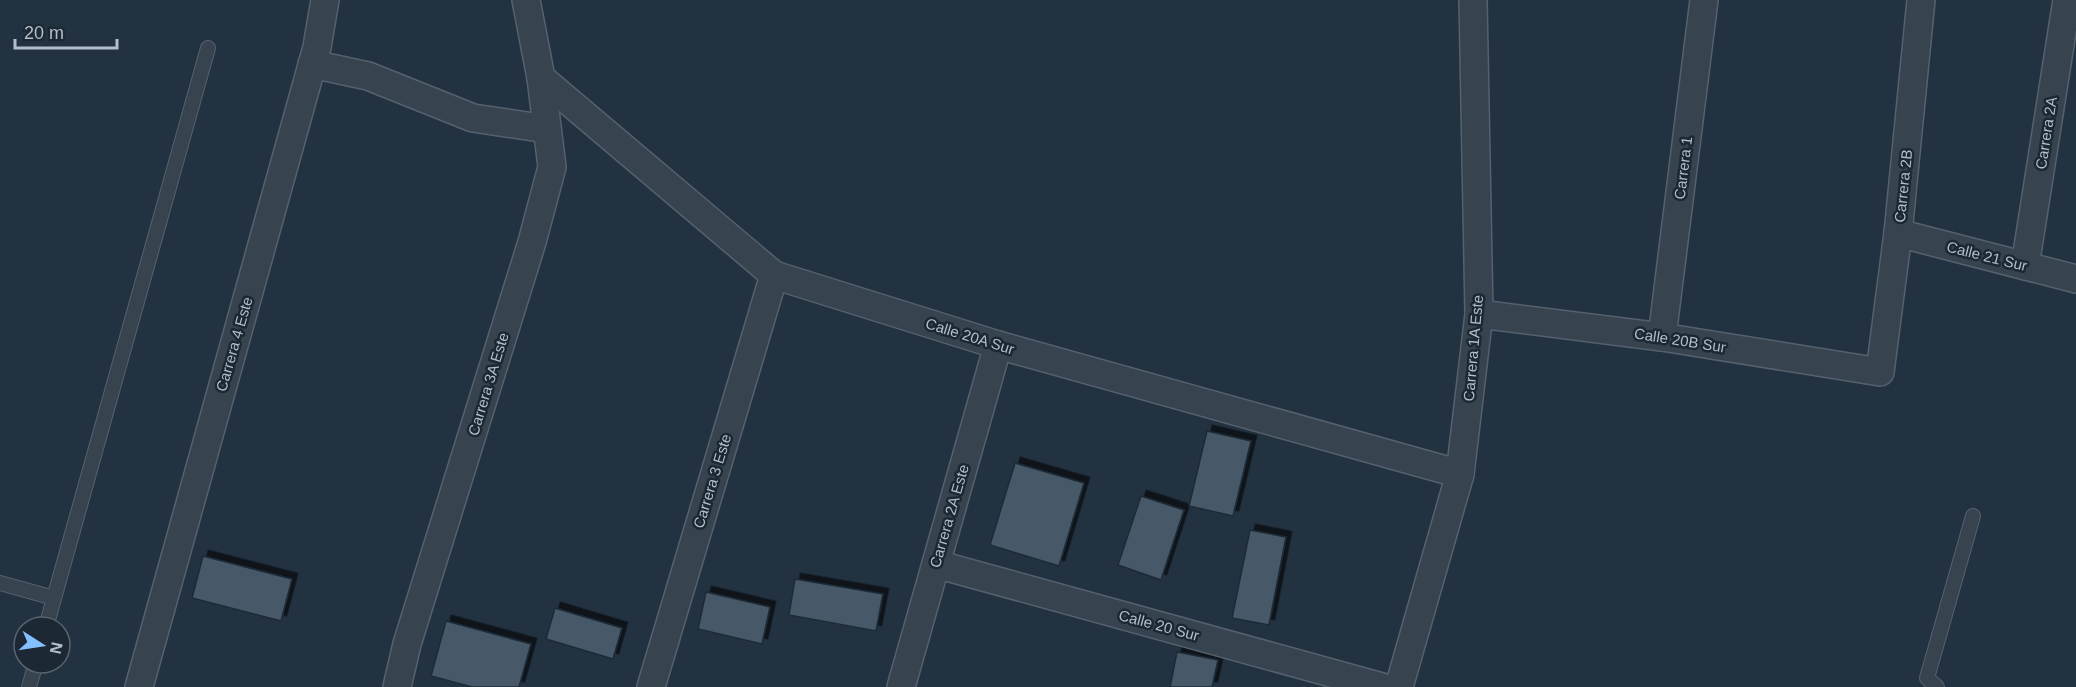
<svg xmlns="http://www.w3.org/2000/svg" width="2076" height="687" viewBox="0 0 2076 687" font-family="Arial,sans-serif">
<defs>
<filter id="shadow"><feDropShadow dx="5.5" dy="-5.5" stdDeviation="0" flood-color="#0009"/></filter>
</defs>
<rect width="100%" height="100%" fill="#223240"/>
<g fill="#465867" stroke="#1e2b37" stroke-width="1.5" filter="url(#shadow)">
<polygon points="1207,431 1251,441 1233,516 1189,506"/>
<polygon points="1015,463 1084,483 1059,566 990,545"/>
<polygon points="1141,496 1184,510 1161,580 1118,565"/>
<polygon points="1250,530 1286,537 1269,625 1232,618"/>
<polygon points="203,556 292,579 281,621 192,598"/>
<polygon points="795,579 883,594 876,631 789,615"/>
<polygon points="706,592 770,607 762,644 698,629"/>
<polygon points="555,608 622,628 613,659 546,639"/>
<polygon points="446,621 531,644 519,687 472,687 431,676"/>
<polygon points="1177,652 1218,660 1212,687 1170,687"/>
</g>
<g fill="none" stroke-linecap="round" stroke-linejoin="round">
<g stroke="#55616e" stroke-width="16">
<g id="lane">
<polyline points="0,583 54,598"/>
<polyline points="46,627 208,48"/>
<polyline points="29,687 36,663"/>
<polyline points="1937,687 1927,678 1973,516"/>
</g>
</g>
<g stroke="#55616e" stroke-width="30">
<g id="street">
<polyline points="312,64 368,76 473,118 547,129"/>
<polyline points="541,78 774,275 998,345 1460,474"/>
<polyline points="1898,233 2076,279"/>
<polyline points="2025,266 2067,0"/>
<polyline points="1479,314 1662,337 1880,372 1898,233 1921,0"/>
<polyline points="1662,337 1704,0"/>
<polyline points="936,564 1382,687"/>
<polyline points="139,687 317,47 325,0"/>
<polyline points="397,687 407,644 532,242 552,167 541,78 526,0"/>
<polyline points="651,687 774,275"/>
<polyline points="901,687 998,345"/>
<polyline points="1399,687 1460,474 1479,314 1473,0"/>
</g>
</g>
<use href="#lane" stroke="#374450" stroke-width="14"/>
<use href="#street" stroke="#374450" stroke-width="27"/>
</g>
<g text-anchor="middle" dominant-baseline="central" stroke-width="5" stroke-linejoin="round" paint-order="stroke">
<g font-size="15" fill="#b3becb" stroke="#1c2935">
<text transform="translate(2046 133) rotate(-81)">Carrera 2A</text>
<text transform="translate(1683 168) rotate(-83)">Carrera 1</text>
<text transform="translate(1903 186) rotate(-84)">Carrera 2B</text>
<text transform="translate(1987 256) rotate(14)">Calle 21 Sur</text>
<text transform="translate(970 336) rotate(17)">Calle 20A Sur</text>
<text transform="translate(1680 340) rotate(9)">Calle 20B Sur</text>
<text transform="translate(234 344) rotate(-74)">Carrera 4 Este</text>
<text transform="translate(1473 348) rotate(-85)">Carrera 1A Este</text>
<text transform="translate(488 384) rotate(-73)">Carrera 3A Este</text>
<text transform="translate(712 481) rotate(-73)">Carrera 3 Este</text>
<text transform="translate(949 516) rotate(-74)">Carrera 2A Este</text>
<text transform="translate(1159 625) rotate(15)">Calle 20 Sur</text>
</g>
</g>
<g transform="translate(42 645) rotate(102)"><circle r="28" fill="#1c2935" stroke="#586571" stroke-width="1.5"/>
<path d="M0-4.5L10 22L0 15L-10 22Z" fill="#84bfff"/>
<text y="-9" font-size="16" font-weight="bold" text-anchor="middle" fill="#b3becb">N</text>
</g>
<path d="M15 39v9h102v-9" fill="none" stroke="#b3becb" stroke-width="3"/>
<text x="24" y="39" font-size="18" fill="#b3becb" stroke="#1c2935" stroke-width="4.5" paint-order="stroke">20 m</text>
</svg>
